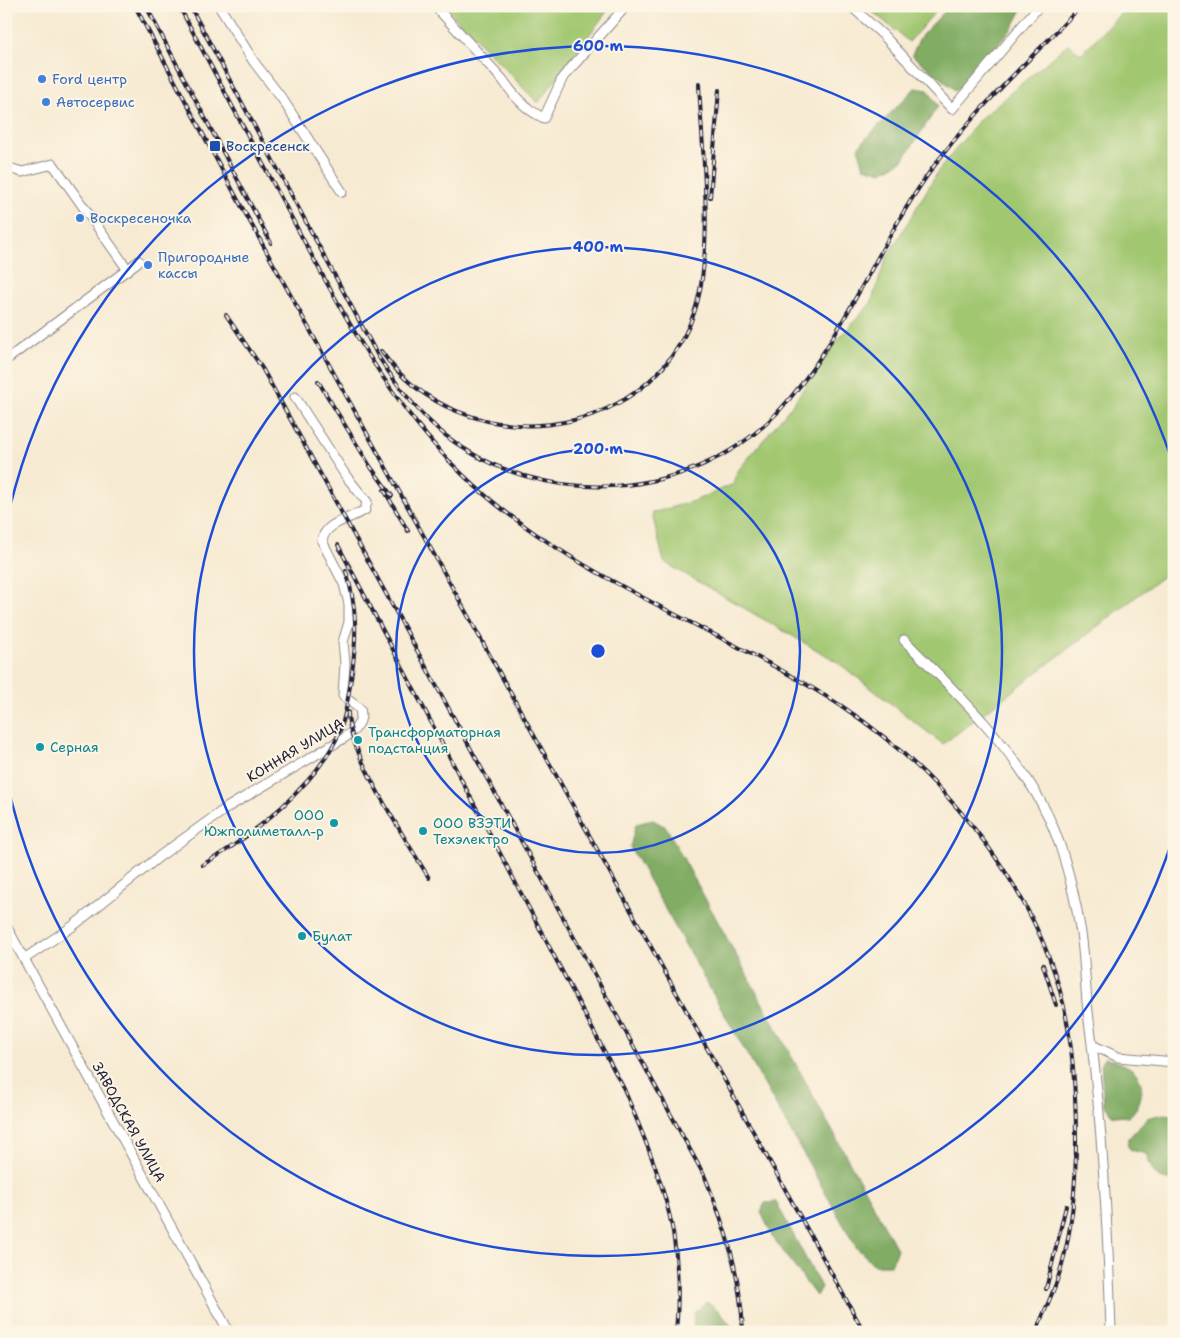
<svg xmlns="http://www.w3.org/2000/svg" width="1180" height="1338" viewBox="0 0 1180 1338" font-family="'Shantell Sans',sans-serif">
<rect width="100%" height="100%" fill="#fcf5e5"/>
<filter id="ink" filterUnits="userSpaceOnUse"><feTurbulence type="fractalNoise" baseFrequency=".02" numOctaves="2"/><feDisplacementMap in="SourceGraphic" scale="10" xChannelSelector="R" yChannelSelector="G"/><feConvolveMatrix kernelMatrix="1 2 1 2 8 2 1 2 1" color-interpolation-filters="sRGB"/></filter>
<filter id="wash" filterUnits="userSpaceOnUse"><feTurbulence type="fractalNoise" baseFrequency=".0096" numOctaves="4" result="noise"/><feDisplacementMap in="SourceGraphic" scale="20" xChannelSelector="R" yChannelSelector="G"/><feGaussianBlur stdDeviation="1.12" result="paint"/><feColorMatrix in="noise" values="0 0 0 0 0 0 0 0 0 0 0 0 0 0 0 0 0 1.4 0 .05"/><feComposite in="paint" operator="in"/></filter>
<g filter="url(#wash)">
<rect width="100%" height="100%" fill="#f7ead2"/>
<g fill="#a2c771" stroke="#627456">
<polygon points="444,6 611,6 538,103"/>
<polygon points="866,6 940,6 909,42"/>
<polygon points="1128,6 1174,6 1174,568 943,744 836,661 664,562 652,513 694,501 734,484 737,472 793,404 835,343 871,303 886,259 939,170 980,119 1068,44 1081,54"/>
</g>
<g fill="#81ac63" stroke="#52674f">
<polygon points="950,6 1024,6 1011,30 956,91 912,55 920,37"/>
<polygon points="915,88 928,90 938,106 903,160 882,172 864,167 858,147"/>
<polygon points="653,820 666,827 897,1249 891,1265 874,1265 856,1247 630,847 636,824"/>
<path d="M 1105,1057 C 1114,1061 1127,1064 1134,1071 C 1147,1084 1142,1107 1128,1117 L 1112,1115 L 1104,1105 L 1101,1063 Z"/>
<polygon points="1163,1114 1174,1115 1173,1181 1159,1178 1153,1171 1146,1154 1131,1150 1127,1145 1129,1138 1147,1118"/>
<polygon points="776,1202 821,1287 816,1296 772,1236 761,1212 765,1203"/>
<polygon points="707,1302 719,1311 734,1329 734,1332 693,1332 694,1313"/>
</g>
</g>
<g filter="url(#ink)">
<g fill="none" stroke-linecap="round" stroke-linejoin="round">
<g stroke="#8c8686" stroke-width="11">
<g id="minor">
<polyline points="219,6 254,62 283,100 342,192"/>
<path d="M 435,6 L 503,80 C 514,96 526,110 544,118 L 563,77 L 626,6"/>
<polyline points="851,6 884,36 952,109 1039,6"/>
<polyline points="6,167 22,172 53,164 128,270"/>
<polyline points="6,360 139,261"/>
<path d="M 904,640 C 955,691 1007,740 1042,804 C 1063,842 1074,891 1081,933 C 1085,959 1085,986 1088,1012 C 1102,1118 1108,1225 1111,1332"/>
<polyline points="6,926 229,1332"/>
<path d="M 24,959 L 73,926 L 160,856 L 228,807 L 344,738 C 354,731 364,723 360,709 L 343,696 L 345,663 L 343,642 L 349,622 L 349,604 L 344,584 L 322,541 C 325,522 350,519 365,510 L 367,502 L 346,476 L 295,397"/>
<polyline points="1094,1046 1118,1057 1174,1062"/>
</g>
</g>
<use href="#minor" stroke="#fff" stroke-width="9"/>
<g stroke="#22223b" stroke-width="4">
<g id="rail">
<polyline points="135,6 238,200 864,1332"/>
<polyline points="146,6 271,243"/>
<path d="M 179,6 C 218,79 257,153 296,226 C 343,314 390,404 463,475 C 569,578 720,627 843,707 C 939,771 1026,875 1059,987 C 1073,1036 1076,1090 1076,1140 C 1076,1183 1073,1227 1061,1268 C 1055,1290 1044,1311 1036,1332"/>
<path d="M 190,6 L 378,356 C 397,386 418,413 445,435 C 540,511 693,502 777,413 C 841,345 875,249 929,173 C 972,112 1030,60 1081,6"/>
<polyline points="710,197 719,90"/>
<path d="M 226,315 L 262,368 L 309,453 L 705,1177 C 726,1228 741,1277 743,1332"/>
<path d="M 381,351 C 460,463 648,447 694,313 C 715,252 702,149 699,84"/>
<polyline points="318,381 370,466 392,496"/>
<polyline points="384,490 408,531"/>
<path d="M 338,545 L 624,1089 C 643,1135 664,1182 673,1232 C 678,1263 679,1300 676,1332"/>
<path d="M 348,712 C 347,751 407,841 429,878"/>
<path d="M 202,865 C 249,839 322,781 341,728 C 347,710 349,691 352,672 C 357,636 357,606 346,571"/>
<polyline points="1043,965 1056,1005"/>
<polyline points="1046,1289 1066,1206"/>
</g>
</g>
<use href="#rail" stroke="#fcf5e5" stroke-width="2" stroke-dasharray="5.5" stroke-linecap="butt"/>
</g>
</g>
<g fill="none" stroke="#1d4ed8" stroke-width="2.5">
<circle cx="598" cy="651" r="202"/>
<circle cx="598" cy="651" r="404"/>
<path d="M1173 838A605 605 0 0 1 7 782M7 520A605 605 0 0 1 1173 464"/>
</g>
<g fill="#3f7fe0" stroke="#fcf5e5" stroke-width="2">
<circle cx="42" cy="79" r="5"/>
<circle cx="46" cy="102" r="5"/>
<circle cx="80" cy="218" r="5"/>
<circle cx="148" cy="265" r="5"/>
</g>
<rect fill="#1a4fb4" stroke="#fcf5e5" stroke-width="2" x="209" y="140" width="12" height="12" rx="2.5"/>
<g fill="#0f9aa8" stroke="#fcf5e5" stroke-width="2">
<circle cx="358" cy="740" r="5"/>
<circle cx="40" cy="747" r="5"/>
<circle cx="334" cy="823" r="5"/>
<circle cx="423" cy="831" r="5"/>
<circle cx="302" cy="936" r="5"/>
</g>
<g text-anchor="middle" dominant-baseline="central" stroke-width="4" stroke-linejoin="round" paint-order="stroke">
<g font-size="14" fill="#366cbe" stroke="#fcf5e5" text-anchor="start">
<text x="52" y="79">Ford центр</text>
<text x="56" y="102">Автосервис</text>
<text x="90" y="218">Воскресеночка</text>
<text x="158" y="257">Пригородные<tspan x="158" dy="16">кассы</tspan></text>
</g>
<g font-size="14" fill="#164399" stroke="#fcf5e5" text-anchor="start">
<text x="226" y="146">Воскресенск</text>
</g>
<g font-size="14" fill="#0d838f" stroke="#fcf5e5" text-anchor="start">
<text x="368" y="732">Трансформаторная<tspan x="368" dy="16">подстанция</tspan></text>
<text x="50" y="747">Серная</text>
<text x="324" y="815" text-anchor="end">ООО<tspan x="324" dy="16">Южполиметалл-р</tspan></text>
<text x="433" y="823">ООО ВЗЭТИ<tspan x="433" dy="16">Техэлектро</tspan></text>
<text x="312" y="936">Булат</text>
</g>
<g font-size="14" fill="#22223b" stroke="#fcf5e5">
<text transform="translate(295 750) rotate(-31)">КОННАЯ УЛИЦА</text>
<text transform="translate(129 1122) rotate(61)">ЗАВОДСКАЯ УЛИЦА</text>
</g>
</g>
<circle cx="598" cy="651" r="8" fill="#1d4ed8" stroke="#fcf5e5" stroke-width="2.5"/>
<g font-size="15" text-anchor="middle" font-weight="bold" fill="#1d4ed8" stroke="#fcf5e5" stroke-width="4" stroke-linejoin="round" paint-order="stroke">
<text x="598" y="51">600 m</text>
<text x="598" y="252">400 m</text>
<text x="598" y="454">200 m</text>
</g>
<rect width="1180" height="1338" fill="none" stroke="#fcf5e5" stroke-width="25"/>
</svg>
